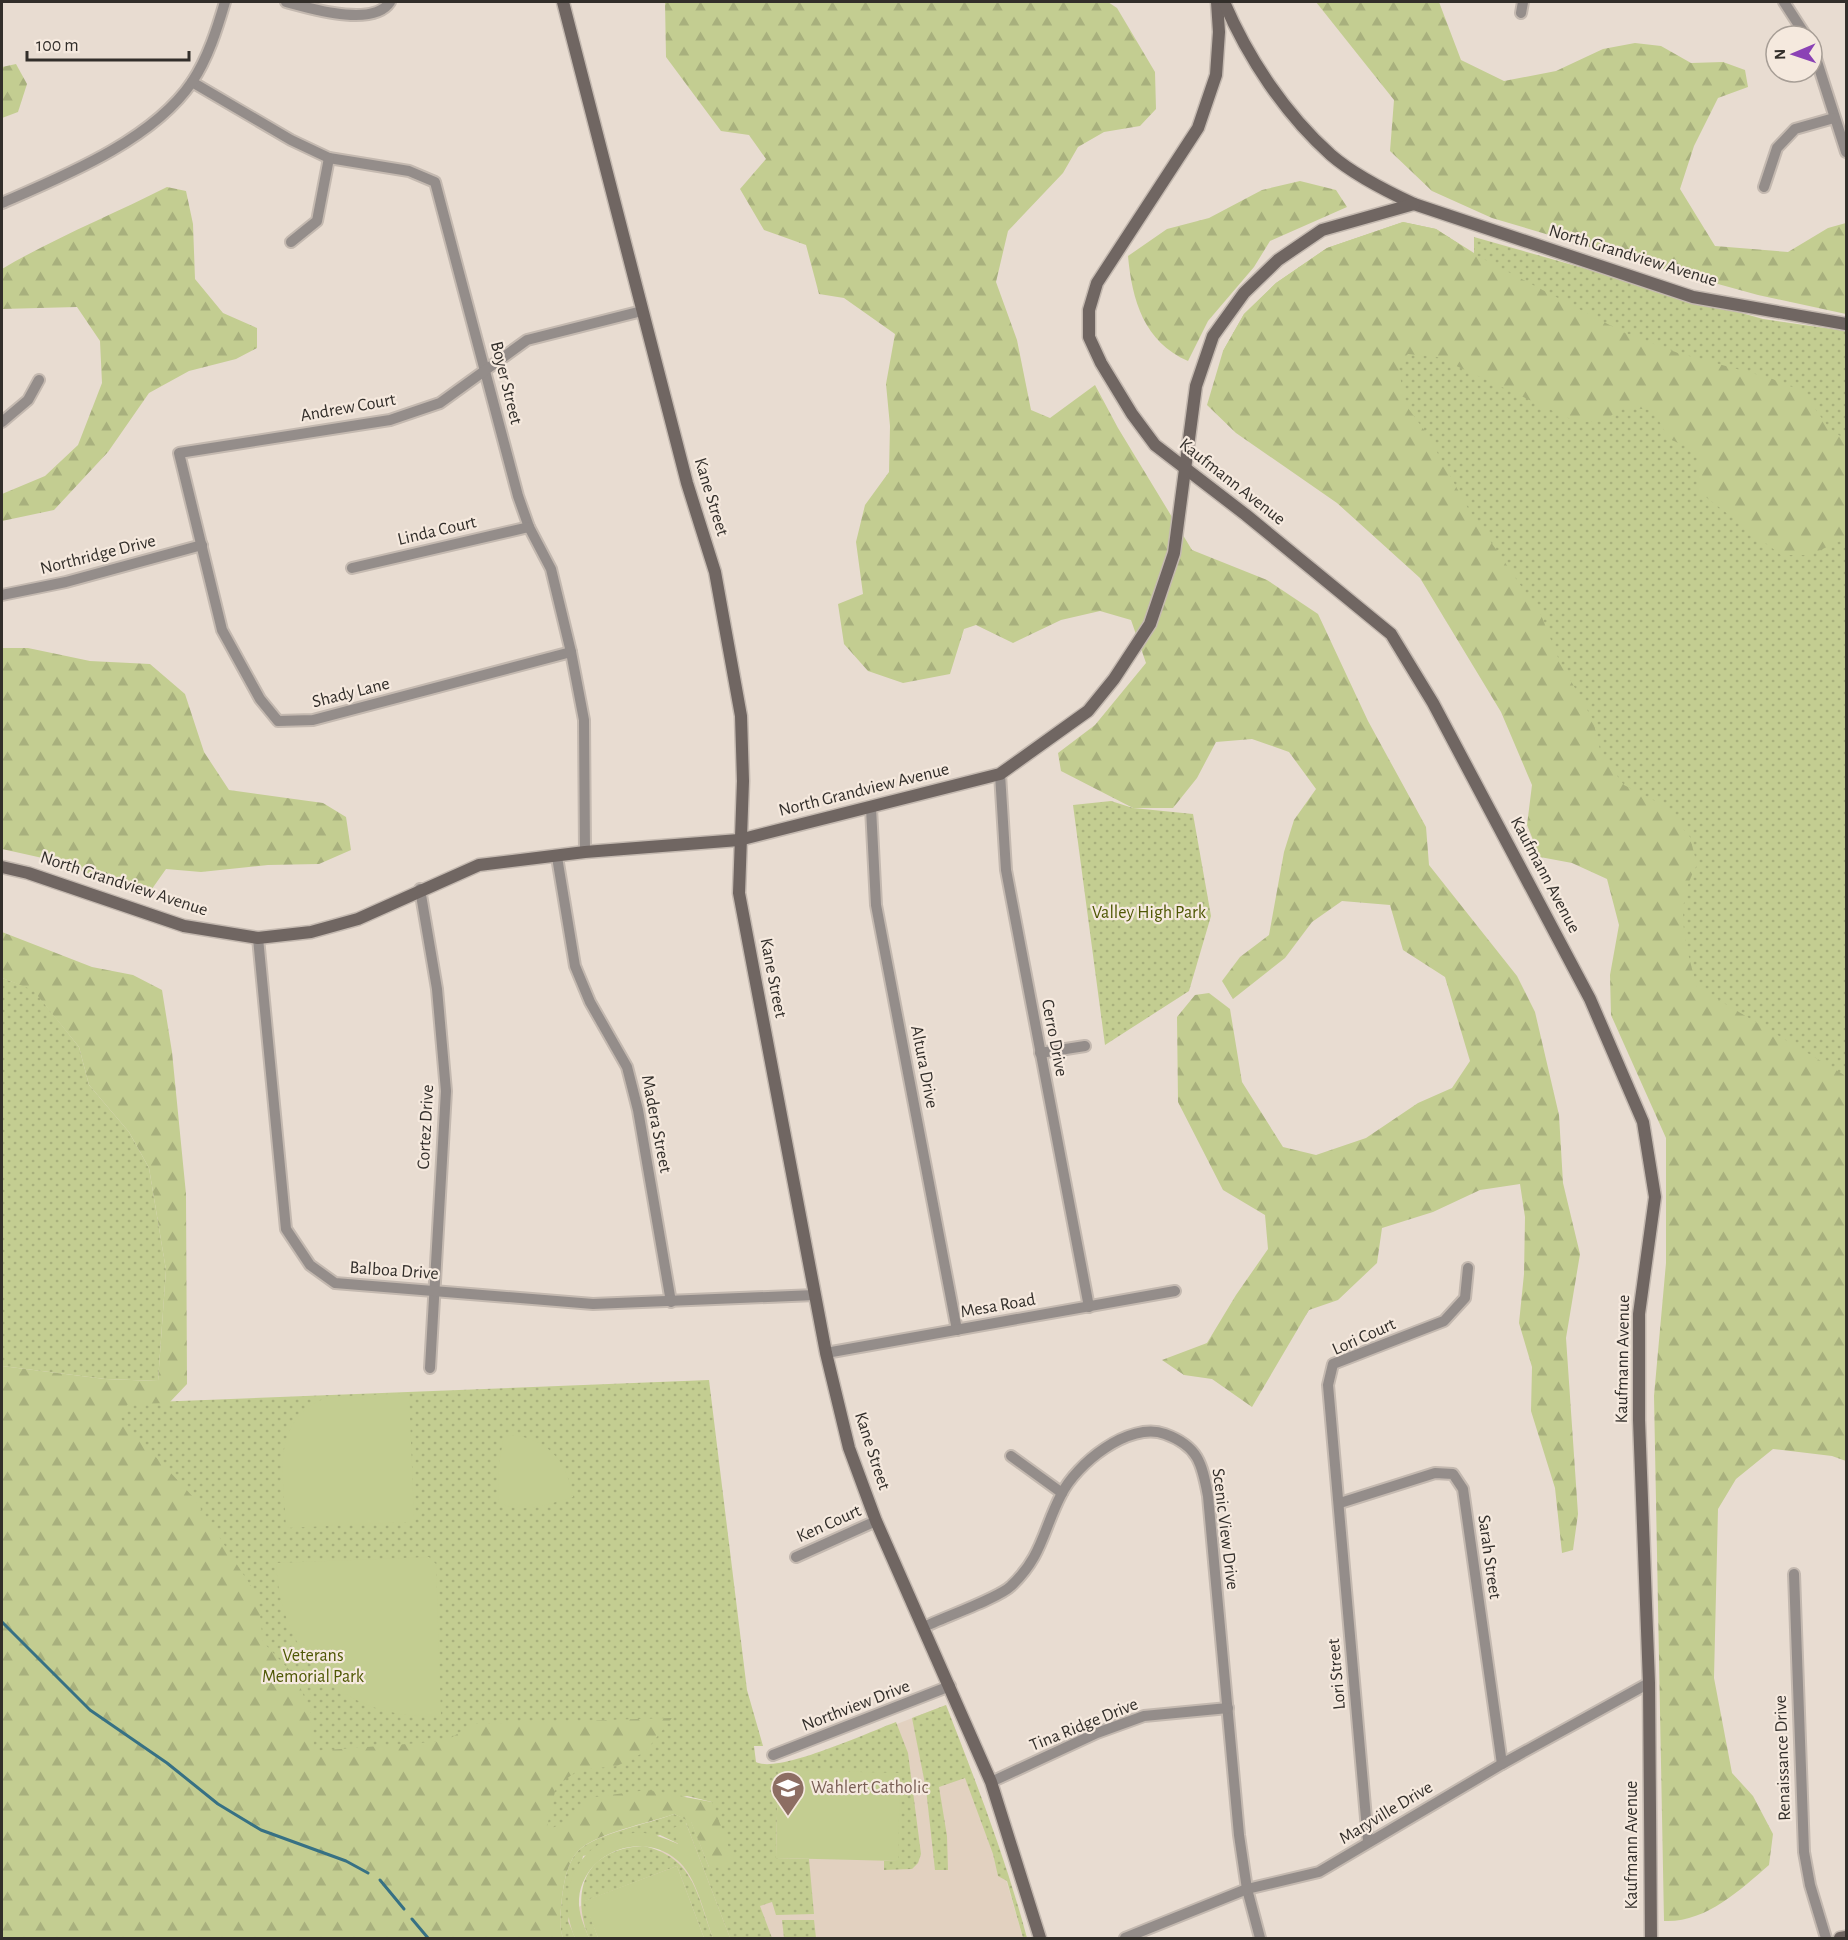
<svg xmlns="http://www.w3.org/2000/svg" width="1848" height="1940" viewBox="0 0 1848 1940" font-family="'Alegreya Sans',sans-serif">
<defs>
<pattern id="grass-dots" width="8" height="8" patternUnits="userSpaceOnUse" patternTransform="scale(1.5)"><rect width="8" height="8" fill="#c3cd91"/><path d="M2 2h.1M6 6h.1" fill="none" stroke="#a8b07d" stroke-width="1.8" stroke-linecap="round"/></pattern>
<pattern id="forest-firs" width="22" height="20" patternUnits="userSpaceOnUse" patternTransform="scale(1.5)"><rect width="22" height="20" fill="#c3cd91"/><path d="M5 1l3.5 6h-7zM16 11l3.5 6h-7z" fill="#a8b07d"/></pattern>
</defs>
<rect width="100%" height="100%" fill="#e8dcd1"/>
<polygon fill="#e2d1c0" points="946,1705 985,1807 1023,1938 534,1938 778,1770"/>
<g fill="url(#grass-dots)">
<polygon points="1403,222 1436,229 1474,253 1474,237 1763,319 1846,331 1846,1313 1579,778 1396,536 1223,351 1244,314 1276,283 1327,248"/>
<polygon points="1111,801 1133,808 1193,814 1211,916 1189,991 1105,1045 1073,805"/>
<polygon points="2,978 33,989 79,1047 89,1085 129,1132 149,1168 166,1270 158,1381 105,1379 2,1366"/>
<path d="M 709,1380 L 747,1690 L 763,1746 L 754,1746 L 756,1762 C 778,1774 869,1732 896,1722 L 908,1753 L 921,1854 L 918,1863 L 912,1869 L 884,1870 L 884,1861 L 898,1861 L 778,1770 L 776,1858 L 809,1859 L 814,1914 L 776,1915 L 772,1902 L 760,1906 L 772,1938 L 730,1938 L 686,1823 L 679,1844 L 660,1835 L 583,1856 L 568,1921 L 575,1938 L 563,1938 C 558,1924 561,1912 562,1897 C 564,1882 567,1862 579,1850 C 598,1833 649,1824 674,1814 L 691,1821 L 709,1867 L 712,1802 L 687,1796 L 545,1832 L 2,1938 L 2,1408 Z"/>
<path d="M 946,1705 C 976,1782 1006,1859 1027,1938 L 1023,1938 L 1007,1881 L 998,1876 L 993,1854 L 965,1778 L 939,1787 L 947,1836 L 948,1870 L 935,1870 L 926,1789 L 912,1718 Z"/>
<path d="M 643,1846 C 694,1857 697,1895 713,1938 L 704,1938 L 677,1866 L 585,1901 L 598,1938 L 589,1938 C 570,1889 586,1849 643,1846 Z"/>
<polygon points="782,1920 814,1920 816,1938 784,1938"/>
</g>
<g fill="url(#forest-firs)">
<polygon points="665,2 1108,2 1117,8 1155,72 1156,109 1140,126 1104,132 1078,147 1063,173 1008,231 996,282 1017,340 1031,410 1050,418 1095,385 1118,428 1192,550 1267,580 1318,614 1368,721 1426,827 1429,865 1517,976 1535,1012 1559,1115 1563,1183 1580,1254 1566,1338 1578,1514 1573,1550 1562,1553 1555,1488 1531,1411 1532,1367 1519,1323 1524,1274 1525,1217 1520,1184 1480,1190 1433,1212 1382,1228 1377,1263 1338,1300 1309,1310 1252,1407 1212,1379 1184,1375 1162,1360 1207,1343 1236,1295 1268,1249 1265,1215 1223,1190 1178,1102 1177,1017 1195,995 1209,993 1230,1009 1242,1082 1283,1147 1316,1155 1366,1138 1418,1103 1452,1088 1470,1061 1445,977 1403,950 1390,905 1342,901 1312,922 1285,958 1233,999 1222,981 1240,957 1269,935 1284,852 1294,820 1316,789 1289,752 1252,739 1216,742 1197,778 1173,808 1133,808 1061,771 1058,753 1095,725 1146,663 1131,620 1100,611 1061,620 1013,643 976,625 964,629 950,674 903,683 868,671 844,644 838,604 863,594 856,542 865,505 889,472 890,426 886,384 895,334 844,298 819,294 806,245 764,230 740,189 766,159 749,135 721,131 666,57"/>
<polygon points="1316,2 1439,2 1461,60 1504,81 1556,71 1603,49 1635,43 1661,46 1691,63 1723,62 1745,70 1748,87 1718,98 1694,146 1680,189 1715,246 1788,252 1828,228 1846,223 1846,314 1758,295 1667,270 1492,218 1432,191 1390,151 1394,100"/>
<polygon points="16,64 27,84 18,112 2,118 2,67"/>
<path d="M 1300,181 L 1336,190 L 1347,207 L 1270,241 L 1254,267 L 1208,321 L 1188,361 C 1144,342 1132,300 1128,256 L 1167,229 L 1209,218 L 1262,190 Z"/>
<path d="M 167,187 L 186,191 L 193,224 L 195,279 L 223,313 L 257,328 L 257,348 L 236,359 L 189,371 L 149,393 L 108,452 L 54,510 L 2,521 L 2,494 L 45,476 L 78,445 L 102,383 L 100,341 L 77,307 L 2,309 L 2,269 C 54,238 112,215 167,187 Z"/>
<path d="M 1403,222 L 1436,229 L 1474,254 L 1623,332 L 1678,353 L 1770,378 L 1802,391 L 1829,428 L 1846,440 L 1846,538 L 1810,555 L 1781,555 L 1698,491 L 1699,451 L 1669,439 L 1653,410 L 1620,407 L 1606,421 L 1577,422 L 1437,357 L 1408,354 L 1398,364 L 1405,404 L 1427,434 L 1469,510 L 1541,615 L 1559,660 L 1593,720 L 1601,754 L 1624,785 L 1663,805 L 1690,837 L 1697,865 C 1673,907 1685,943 1697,987 L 1846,1076 L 1846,1461 L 1832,1456 L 1773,1449 L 1736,1479 L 1718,1509 L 1714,1678 L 1732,1773 L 1753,1796 L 1773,1834 L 1769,1865 C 1739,1891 1705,1923 1664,1921 L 1654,1396 L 1666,1263 L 1666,1138 L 1611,1015 L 1610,975 L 1619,925 L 1607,879 L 1572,863 L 1540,857 L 1527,825 L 1532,785 L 1501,712 L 1420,578 L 1337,503 L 1236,433 L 1207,405 L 1223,351 L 1244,314 L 1276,283 L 1327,248 Z"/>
<polygon points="2,648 28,648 90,661 150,664 185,694 204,752 229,790 323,803 346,817 351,850 319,864 268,865 201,872 166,869 147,896 56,861 2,849"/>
<path d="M 2,932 L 92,967 L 133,975 L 162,990 L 172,1052 L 186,1194 L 187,1384 L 169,1403 L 128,1404 L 119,1417 L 194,1498 L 258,1597 L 263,1642 L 296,1677 L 312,1716 L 314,1751 L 446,1741 L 473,1724 L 672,1718 L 645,1752 L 617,1766 L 578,1770 L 556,1787 L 546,1831 L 567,1821 L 595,1797 L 647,1790 L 712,1802 L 733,1859 L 722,1867 L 709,1867 L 691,1822 L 674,1814 C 649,1823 597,1833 579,1850 C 567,1862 564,1882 562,1897 C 561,1912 558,1924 563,1938 L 2,1938 L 2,1366 L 105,1379 L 158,1381 L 166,1270 L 149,1168 L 129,1132 L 89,1085 L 79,1047 L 33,990 L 2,978 Z"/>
</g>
<g fill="#c3cd91">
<path d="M 409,1393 L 414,1516 L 408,1522 L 286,1528 C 284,1476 268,1420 328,1397 Z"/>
<path d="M 504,1435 C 544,1435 567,1459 573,1497 C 552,1503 519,1516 499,1502 L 498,1470 Z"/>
<path d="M 429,1557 L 436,1564 L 441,1716 C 343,1721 281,1658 276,1563 Z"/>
<polygon points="778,1770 900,1773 898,1861 776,1858"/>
<path d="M 686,1823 L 730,1938 L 713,1938 C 704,1915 697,1876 677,1860 C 642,1830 583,1852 579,1899 C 578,1913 584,1926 589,1938 L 575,1938 C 555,1889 578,1838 634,1833 C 649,1831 664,1838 678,1844 L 673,1828 Z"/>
<polygon points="677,1866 704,1938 598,1938 584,1901"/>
</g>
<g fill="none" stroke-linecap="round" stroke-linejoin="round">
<g stroke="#377184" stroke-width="3">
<polyline points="2,1622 90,1710 167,1763 218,1804 261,1830 346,1861 368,1873"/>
<polyline points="380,1880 404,1909"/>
<polyline points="412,1919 428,1938"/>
</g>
<g stroke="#c4b9b0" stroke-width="14">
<g id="street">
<path d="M 286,2 C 309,8 373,28 390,2"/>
<polyline points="1784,2 1806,36"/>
<polyline points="1521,13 1523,2"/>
<polyline points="1812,46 1846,152"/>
<polyline points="192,82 291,140 329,158 409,171 435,182 518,496 529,527 551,569 571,652 584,720 585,852"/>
<polyline points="1764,187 1777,148 1795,129 1834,118"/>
<path d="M 2,203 C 64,176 153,140 192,82 C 208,58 217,29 225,2"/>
<polyline points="291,242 317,221 329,158"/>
<polyline points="2,422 28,400 39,380"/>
<polyline points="352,568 529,527"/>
<polyline points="2,595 66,582 202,545"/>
<polyline points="571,652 313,720 278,721 260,699 222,630 179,453 390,420 440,403 527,340 642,311"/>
<polyline points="1000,774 1006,870 1089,1307"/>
<polyline points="871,808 876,905 957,1330"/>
<polyline points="557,857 575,966 590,1002 627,1067 638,1110 671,1302"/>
<polyline points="420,889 437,989 446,1091 430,1368"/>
<polyline points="258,938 286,1229 310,1265 335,1283 593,1304 815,1295"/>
<polyline points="1040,1053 1085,1046"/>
<polyline points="826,1353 1175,1291"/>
<polyline points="1011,1456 1062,1493"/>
<polyline points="1340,1503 1435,1473 1453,1474 1463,1489 1502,1764"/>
<polyline points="796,1557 876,1521"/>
<polyline points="1794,1574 1804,1852 1810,1885 1826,1938"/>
<path d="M 924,1627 C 942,1618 999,1598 1011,1586 C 1042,1557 1043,1530 1061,1495 C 1076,1464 1129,1421 1165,1434 C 1198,1446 1202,1463 1208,1496 L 1239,1835 L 1247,1889 L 1260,1938"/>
<polyline points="773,1755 950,1686"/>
<polyline points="991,1782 1097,1733 1144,1716 1228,1708"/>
<polyline points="1368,1841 1328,1385 1333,1364 1444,1321 1465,1298 1468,1268"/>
<polyline points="1125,1938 1247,1889 1319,1872 1502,1764 1649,1683"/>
</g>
</g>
<g stroke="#c4b9b0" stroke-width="15">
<g id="secondary">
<polyline points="563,2 687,483 715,572 741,716 743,781 739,893 826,1353 849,1448 876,1521 991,1782 1040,1938"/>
<polyline points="1217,2 1219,32 1216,75 1198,128 1097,283 1089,310 1089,337 1101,363 1132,414 1155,445 1246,515 1391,634 1433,703 1590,999 1643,1122 1655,1197 1639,1314 1639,1420 1649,1683 1651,1938"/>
<path d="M 1224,2 C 1248,58 1285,114 1331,155 C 1354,175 1386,191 1414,204 L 1693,297 L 1846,324"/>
<polyline points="2,867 28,873 184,926 258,938 311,932 358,919 479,865 585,852 739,840 1000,774 1088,711 1114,679 1150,624 1174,553 1196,386 1213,336 1244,293 1278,260 1322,230 1414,204"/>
<polyline points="1840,1938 1846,1937"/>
</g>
</g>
<use href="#street" stroke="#948d8a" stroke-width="10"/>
<use href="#secondary" stroke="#706662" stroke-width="12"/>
</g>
<defs>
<g id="school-pin" transform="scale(1.725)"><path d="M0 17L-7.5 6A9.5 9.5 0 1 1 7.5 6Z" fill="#8d6e63" stroke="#f5e9de"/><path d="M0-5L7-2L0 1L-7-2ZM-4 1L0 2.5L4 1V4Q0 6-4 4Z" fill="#fff"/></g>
</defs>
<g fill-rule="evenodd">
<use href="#school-pin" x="788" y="1788"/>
</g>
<g text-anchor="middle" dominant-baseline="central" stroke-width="4.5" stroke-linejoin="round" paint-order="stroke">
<g font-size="18" fill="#322e2a" stroke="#f5e9de">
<text transform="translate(1633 256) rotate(17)">North Grandview Avenue</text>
<text transform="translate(506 383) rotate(76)">Boyer Street</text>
<text transform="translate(348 408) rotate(-10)">Andrew Court</text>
<text transform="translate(1232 482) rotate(38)">Kaufmann Avenue</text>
<text transform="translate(711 497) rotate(73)">Kane Street</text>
<text transform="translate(437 531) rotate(-13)">Linda Court</text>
<text transform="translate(98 555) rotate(-14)">Northridge Drive</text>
<text transform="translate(351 693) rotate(-14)">Shady Lane</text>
<text transform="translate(864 790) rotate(-14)">North Grandview Avenue</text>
<text transform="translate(1545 875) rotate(62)">Kaufmann Avenue</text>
<text transform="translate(124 884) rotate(18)">North Grandview Avenue</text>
<text transform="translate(773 978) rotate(79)">Kane Street</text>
<text transform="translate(1054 1038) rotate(79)">Cerro Drive</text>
<text transform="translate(924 1067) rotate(79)">Altura Drive</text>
<text transform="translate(656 1124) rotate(79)">Madera Street</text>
<text transform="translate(426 1127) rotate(-87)">Cortez Drive</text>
<text transform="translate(394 1271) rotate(4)">Balboa Drive</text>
<text transform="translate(998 1306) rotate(-10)">Mesa Road</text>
<text transform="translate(1364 1337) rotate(-24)">Lori Court</text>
<text transform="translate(1623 1359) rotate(-89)">Kaufmann Avenue</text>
<text transform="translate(872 1451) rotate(72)">Kane Street</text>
<text transform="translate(829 1524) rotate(-24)">Ken Court</text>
<text transform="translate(1225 1529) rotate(83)">Scenic View Drive</text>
<text transform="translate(1489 1557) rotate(82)">Sarah Street</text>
<text transform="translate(1337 1674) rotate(-95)">Lori Street</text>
<text transform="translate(856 1706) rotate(-21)">Northview Drive</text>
<text transform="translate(1084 1725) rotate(-22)">Tina Ridge Drive</text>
<text transform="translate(1783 1758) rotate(-92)">Renaissance Drive</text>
<text transform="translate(1386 1813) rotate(-31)">Maryville Drive</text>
<text transform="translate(1632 1845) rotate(-90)">Kaufmann Avenue</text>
</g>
<g font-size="18" fill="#4e5704" stroke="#f5e9de">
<text x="1149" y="913">Valley High Park</text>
<text x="313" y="1656">Veterans<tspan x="313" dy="21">Memorial Park</tspan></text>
</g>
<g font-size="18" fill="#785e54" stroke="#f5e9de" text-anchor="start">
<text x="811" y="1788">Wahlert Catholic</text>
</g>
</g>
<rect width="1848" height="1940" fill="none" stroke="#322e2a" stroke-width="6"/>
<g transform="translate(1794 54) rotate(268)"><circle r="28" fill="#f5e9de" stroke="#a79e96" stroke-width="1.5"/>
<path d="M0-4.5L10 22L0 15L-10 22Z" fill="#8b42b5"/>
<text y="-9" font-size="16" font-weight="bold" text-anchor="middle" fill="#322e2a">N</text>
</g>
<path d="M27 51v9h162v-9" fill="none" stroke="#322e2a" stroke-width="3"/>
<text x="36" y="51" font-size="18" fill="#322e2a" stroke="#f5e9de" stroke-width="4.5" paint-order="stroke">100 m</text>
</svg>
